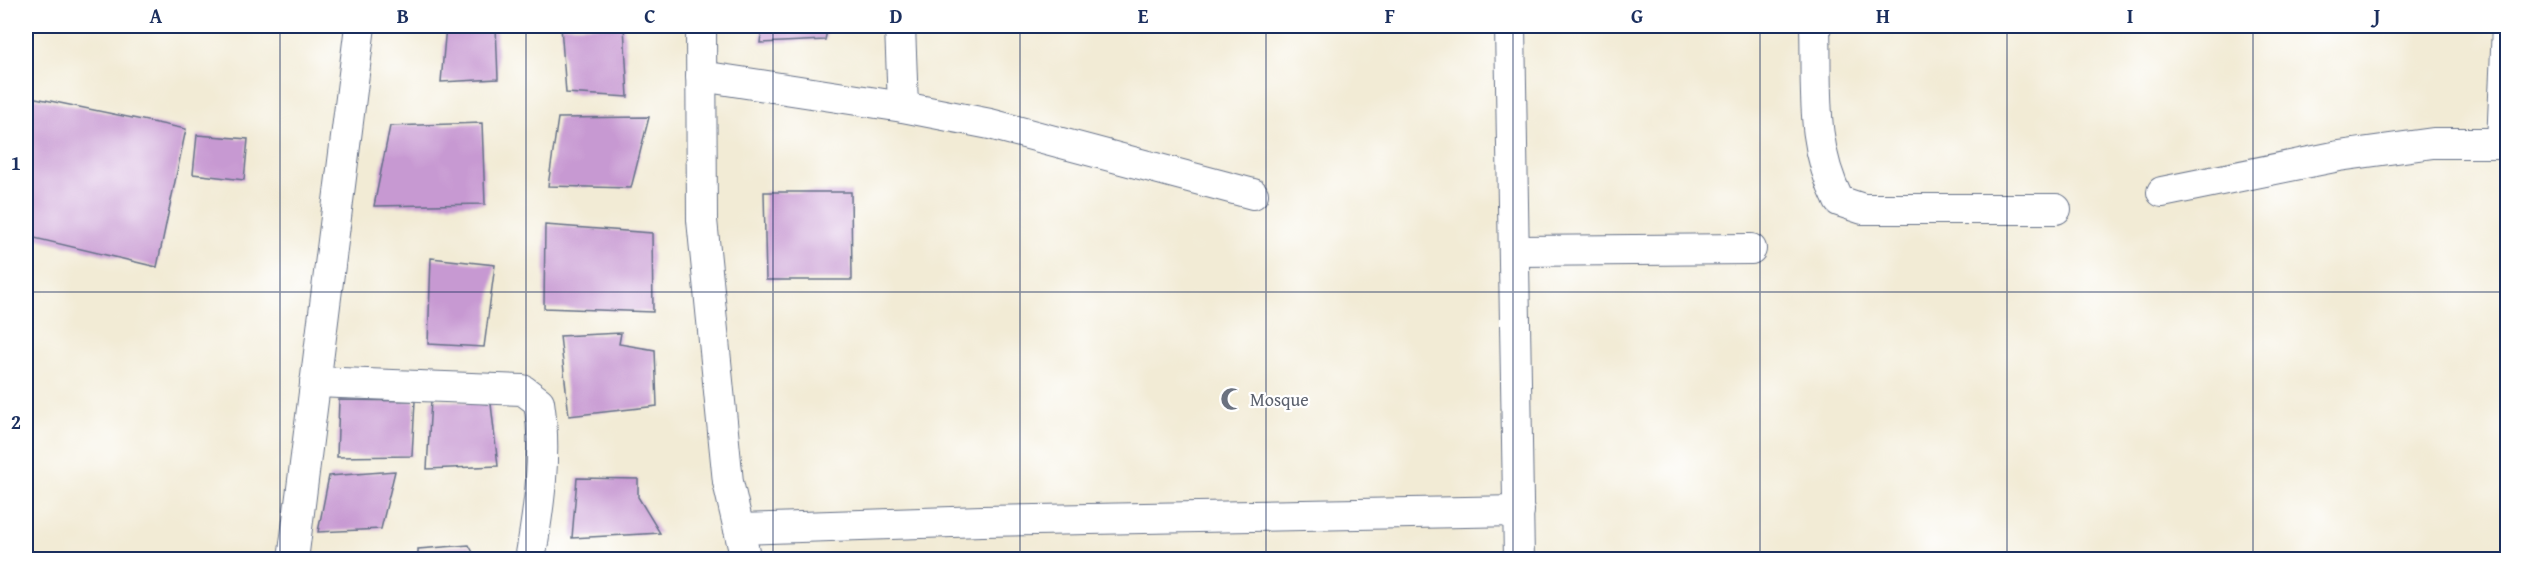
<svg xmlns="http://www.w3.org/2000/svg" width="2533" height="585" viewBox="0 0 2533 585" font-family="'Gentium Book Plus',serif">
<rect width="100%" height="100%" fill="#fff"/>
<filter id="ink" filterUnits="userSpaceOnUse"><feTurbulence type="fractalNoise" baseFrequency=".0167" numOctaves="2"/><feDisplacementMap in="SourceGraphic" scale="12" xChannelSelector="R" yChannelSelector="G"/><feConvolveMatrix kernelMatrix="1 2 1 2 8 2 1 2 1" color-interpolation-filters="sRGB"/></filter>
<filter id="wash" filterUnits="userSpaceOnUse"><feTurbulence type="fractalNoise" baseFrequency=".008" numOctaves="4" result="noise"/><feDisplacementMap in="SourceGraphic" scale="24" xChannelSelector="R" yChannelSelector="G"/><feGaussianBlur stdDeviation="1.35" result="paint"/><feColorMatrix in="noise" values="0 0 0 0 0 0 0 0 0 0 0 0 0 0 0 0 0 1.4 0 .05"/><feComposite in="paint" operator="in"/></filter>
<g filter="url(#wash)">
<rect width="100%" height="100%" fill="#f2ebd5"/>
<g id="blocks">
<g fill="#c799d2">
<polygon points="446,26 496,26 498,79 441,82"/>
<polygon points="561,26 624,26 628,97 566,93"/>
<polygon points="762,26 828,26 825,40 760,43"/>
<polygon points="26,96 186,129 157,267 26,236"/>
<polygon points="649,117 631,188 548,186 558,118"/>
<polygon points="482,123 485,204 374,206 390,126"/>
<polygon points="197,135 248,139 244,180 193,174"/>
<polygon points="764,192 851,192 852,280 766,280"/>
<polygon points="545,225 652,233 653,312 544,308"/>
<polygon points="431,258 495,265 484,347 428,344"/>
<polygon points="621,333 619,344 655,350 657,406 569,416 560,336"/>
<polygon points="339,400 415,401 412,456 337,457"/>
<polygon points="431,400 491,404 498,466 427,469"/>
<polygon points="395,471 381,529 318,532 329,476"/>
<polygon points="577,478 638,479 638,497 660,533 572,538"/>
<polygon points="469,545 477,560 418,560 418,549"/>
</g>
</g>
</g>
<g filter="url(#ink)">
<use href="#blocks" fill-opacity="0" stroke="#667188" stroke-width="1.5"/>
<g fill="none" stroke-linecap="round" stroke-linejoin="round">
<g stroke="#667188" stroke-width="32">
<g id="minor">
<polyline points="701,26 702,220 728,482 746,560"/>
<polyline points="900,26 903,107"/>
<polyline points="1510,26 1519,560"/>
<path d="M 1815,26 C 1817,88 1810,144 1839,201 L 1863,209 L 2056,209"/>
<polyline points="701,76 903,107 990,124 1253,194"/>
<polyline points="2502,143 2507,26"/>
<polyline points="2162,192 2339,156 2433,143 2508,143"/>
<polyline points="1515,251 1751,249"/>
<path d="M 315,382 L 523,390 L 539,402 C 547,454 539,508 530,560"/>
<polyline points="739,529 982,521 1519,511"/>
<polyline points="293,560 360,26"/>
</g>
</g>
<use href="#minor" stroke="#fff" stroke-width="30"/>
</g>
</g>
<path fill="none" stroke="#1b2f5e" stroke-width="1.5" stroke-opacity="0.55" d="M 280,26 L 280,560M 526,26 L 526,560M 773,26 L 773,560M 1020,26 L 1020,560M 1266,26 L 1266,560M 1513,26 L 1513,560M 1760,26 L 1760,560M 2007,26 L 2007,560M 2253,26 L 2253,560M 26,292 L 2508,292"/>
<defs>
<g id="mosque-bare" transform="scale(1.8)"><path d="M3.5-4.9A6 6 0 1 0 3.5 4.9A5 5 0 1 1 3.5-4.9Z" fill="#6b7280" stroke="#fff" stroke-width="2.5" paint-order="stroke"/></g>
</defs>
<g fill-rule="evenodd">
<use href="#mosque-bare" x="1232" y="399"/>
</g>
<g text-anchor="middle" dominant-baseline="central" stroke-width="4.5" stroke-linejoin="round" paint-order="stroke">
<g font-size="18" fill="#5b616d" stroke="#fff" text-anchor="start">
<text x="1250" y="399">Mosque</text>
</g>
</g>
<rect width="2533" height="585" fill="none" stroke="#fff" stroke-width="66"/>
<rect x="33" y="33" width="2467" height="519" fill="none" stroke="#1b2f5e" stroke-width="2"/>
<g font-size="20" text-anchor="middle" font-weight="bold" fill="#1b2f5e">
<text x="156" y="23">A</text>
<text x="403" y="23">B</text>
<text x="650" y="23">C</text>
<text x="896" y="23">D</text>
<text x="1143" y="23">E</text>
<text x="1390" y="23">F</text>
<text x="1637" y="23">G</text>
<text x="1883" y="23">H</text>
<text x="2130" y="23">I</text>
<text x="2377" y="23">J</text>
<text x="16" y="170">1</text>
<text x="16" y="429">2</text>
</g>
</svg>
